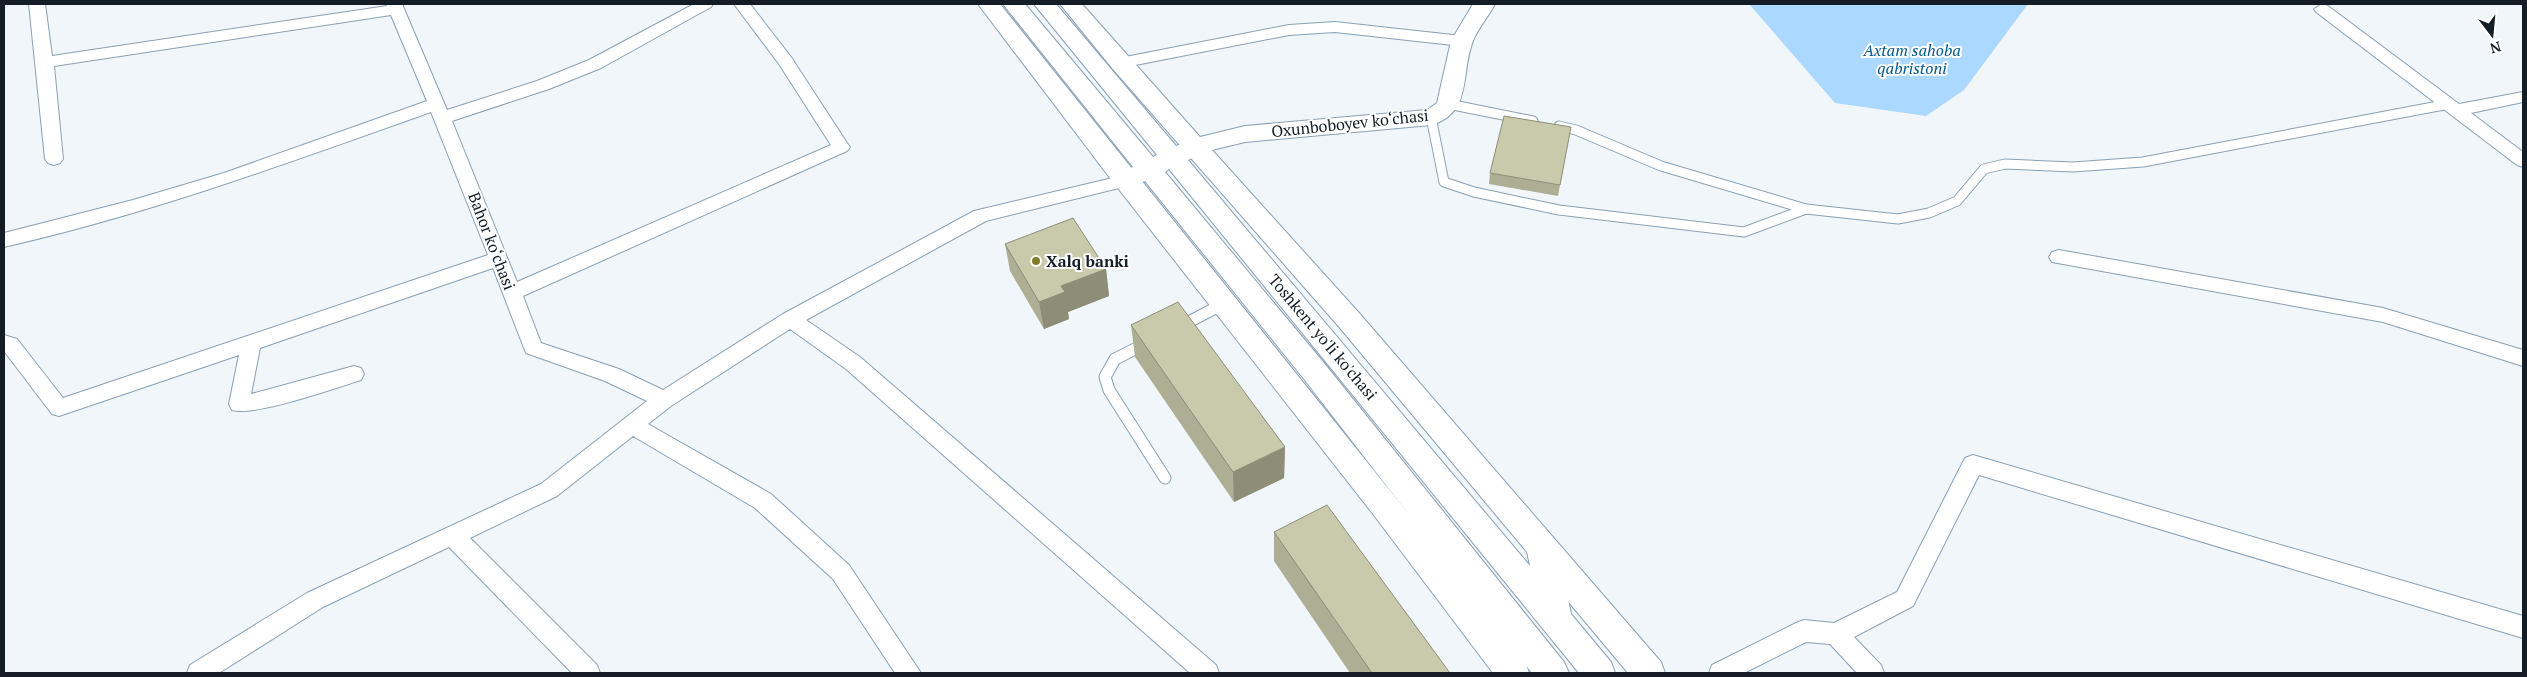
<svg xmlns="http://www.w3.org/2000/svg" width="2527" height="677" viewBox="0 0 2527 677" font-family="'PT Serif',serif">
<rect width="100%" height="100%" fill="#f1f6fa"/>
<polygon fill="#abd8ff" points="1749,4 2028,4 1964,90 1926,116 1835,103"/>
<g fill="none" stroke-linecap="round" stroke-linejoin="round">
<g stroke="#88a0b5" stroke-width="11">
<g id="lane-far1">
<polyline points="1448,104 1533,121"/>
<polyline points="1431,117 1444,182 1474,192 1559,210 1744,232 1806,209"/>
<polyline points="1559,126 1576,130 1661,166 1806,209 1898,219 1929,213 1957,201 1984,169 2005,164 2073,167 2143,162 2449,104"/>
</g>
</g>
<g stroke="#88a0b5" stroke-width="13">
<g id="lane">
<polyline points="1181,326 1223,304"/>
<polyline points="1145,344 1115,359 1105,377 1109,390 1165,478"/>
</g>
</g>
<g stroke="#88a0b5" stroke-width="2">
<g id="street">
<path d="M 29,4 L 45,4 L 52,56 L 387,6 L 386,4 L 402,4 L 447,110 L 537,81 L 589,60 L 694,4 L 713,4 L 711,7 L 601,68 L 549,89 L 452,121 L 517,282 L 831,145 L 779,64 L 734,4 L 750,4 L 791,57 L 847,143 L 850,147 L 847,151 L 523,296 L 541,343 L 619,369 L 663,390 L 783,314 L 974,211 L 1125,175 L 1131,177 L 1134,181 L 1131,185 L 986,221 L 806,320 L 860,357 L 1216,665 L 1219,673 L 1190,673 L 846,369 L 790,329 L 671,406 L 648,424 L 771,494 L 849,565 L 921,673 L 895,673 L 833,579 L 755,508 L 633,436 L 557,496 L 470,538 L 597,665 L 600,673 L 572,673 L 449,547 L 323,607 L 219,673 L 187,673 L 190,665 L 307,593 L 541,484 L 647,401 L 605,381 L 526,353 L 493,268 L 260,348 L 251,394 L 354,366 L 361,368 L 364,374 L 361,380 C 335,388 254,417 232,410 L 229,404 L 239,355 L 59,416 L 52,414 L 4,351 L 4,335 L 17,339 L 63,398 L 488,255 L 431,112 C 290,162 150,214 4,247 L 4,233 L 133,200 L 224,173 L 427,101 L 391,15 L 54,66 L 63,159 L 60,163 L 54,165 L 48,163 L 45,159 Z"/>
<polygon points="2322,4 2328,6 2459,104 2523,92 2523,102 2471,113 2523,152 2523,167 2517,165 2316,12 2314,9"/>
<polygon points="1335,22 1462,36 1468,37 1470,41 1468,45 1462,46 1335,32 1289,35 1120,68 1114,67 1112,63 1114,59 1120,58 1289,25"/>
<polygon points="2059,250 2383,308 2523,350 2523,366 2383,322 2052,262 2049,257 2052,252"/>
<polygon points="1973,455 2523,616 2523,638 1979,475 1913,606 1854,637 1881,665 1884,673 1857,673 1830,644 1806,642 1744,673 1709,673 1712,665 1796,623 1804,620 1834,623 1897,592 1965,458"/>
</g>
</g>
<g stroke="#88a0b5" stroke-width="2">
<g id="secondary">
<polygon points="978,4 1000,4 1460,578 1525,662 1529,673 1493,673 1373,514 1110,178"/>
<path d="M 1060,4 L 1082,4 L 1200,137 L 1245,126 L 1427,110 L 1437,103 L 1451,41 L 1473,4 L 1495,4 C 1489,16 1478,28 1473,41 C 1460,74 1473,113 1431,125 L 1245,142 L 1212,150 L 1360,314 L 1661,662 L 1665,673 L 1628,673 L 1340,328 L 1112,68 Z"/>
</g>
</g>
<g stroke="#88a0b5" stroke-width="2">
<polygon id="primary" points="1003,4 1025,4 1153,157 1157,155 1034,4 1056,4 1176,146 1196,138 1205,140 1208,146 1205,152 1188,160 1530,566 1526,547 1531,538 1542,534 1553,538 1558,547 1571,614 1611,662 1615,673 1579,673 1169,169 1165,172 1324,363 1564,662 1569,673 1532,673 1520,658 1516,672 1492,672 1488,661 1481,608 1304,379 1145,181 1125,190 1116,187 1113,181 1116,175 1133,167"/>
</g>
<use href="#lane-far1" stroke="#fff" stroke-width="9"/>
<use href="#lane" stroke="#fff" stroke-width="11"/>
<use href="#street" fill="#fff" fill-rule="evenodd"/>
<use href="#secondary" fill="#fff" fill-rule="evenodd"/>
<use href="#primary" fill="#fff" fill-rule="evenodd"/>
</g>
<g fill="#adae94">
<polygon points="1490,173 1560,185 1558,196 1489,184"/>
<polygon points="1005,244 1106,269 1109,296 1068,312 1069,319 1044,329 1010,271"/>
<polygon points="1131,325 1285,447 1284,478 1234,502 1135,357"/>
<polygon points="1274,532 1450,673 1350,673 1274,561"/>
</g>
<g fill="#8d8d78">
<polygon points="1106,269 1109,296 1068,312 1069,319 1044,329 1039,302 1061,286"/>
<polygon points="1285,447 1284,478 1234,502 1233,472"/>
</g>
<g fill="#c9caac" stroke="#8d8d78">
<polygon points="1504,116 1571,127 1560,185 1490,173"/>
<polygon points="1073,218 1106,269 1061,286 1065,292 1039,302 1005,244"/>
<polygon points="1178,302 1285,447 1233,472 1131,325"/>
<polygon points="1327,505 1450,673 1372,673 1274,532"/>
</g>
<circle fill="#7f7e26" stroke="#fff" stroke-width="2" cx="1036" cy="261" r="5"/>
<g text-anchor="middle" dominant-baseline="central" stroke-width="4" stroke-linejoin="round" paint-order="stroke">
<g font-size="16" font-style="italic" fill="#005990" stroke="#fff">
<text x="1912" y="50">Axtam sahoba<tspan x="1912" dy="18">qabristoni</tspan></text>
</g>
<g font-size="16" fill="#141d25" stroke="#fff">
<text transform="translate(1350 123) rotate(-6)">Oxunboboyev ko‘chasi</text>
<text transform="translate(492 241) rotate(69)">Bahor ko‘chasi</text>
<text transform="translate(1323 337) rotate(50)">Toshkent yo'li ko'chasi</text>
</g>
<g font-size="16" font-weight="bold" fill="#141d25" stroke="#fff" text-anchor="start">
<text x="1046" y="261">Xalq banki</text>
</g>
</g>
<rect width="2527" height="677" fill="none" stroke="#141d25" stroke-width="10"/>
<g transform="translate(2492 35) rotate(164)" stroke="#ffffff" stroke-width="4" paint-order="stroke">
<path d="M0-4L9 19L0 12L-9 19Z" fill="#141d25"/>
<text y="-8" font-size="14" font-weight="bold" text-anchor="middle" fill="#141d25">N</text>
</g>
</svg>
